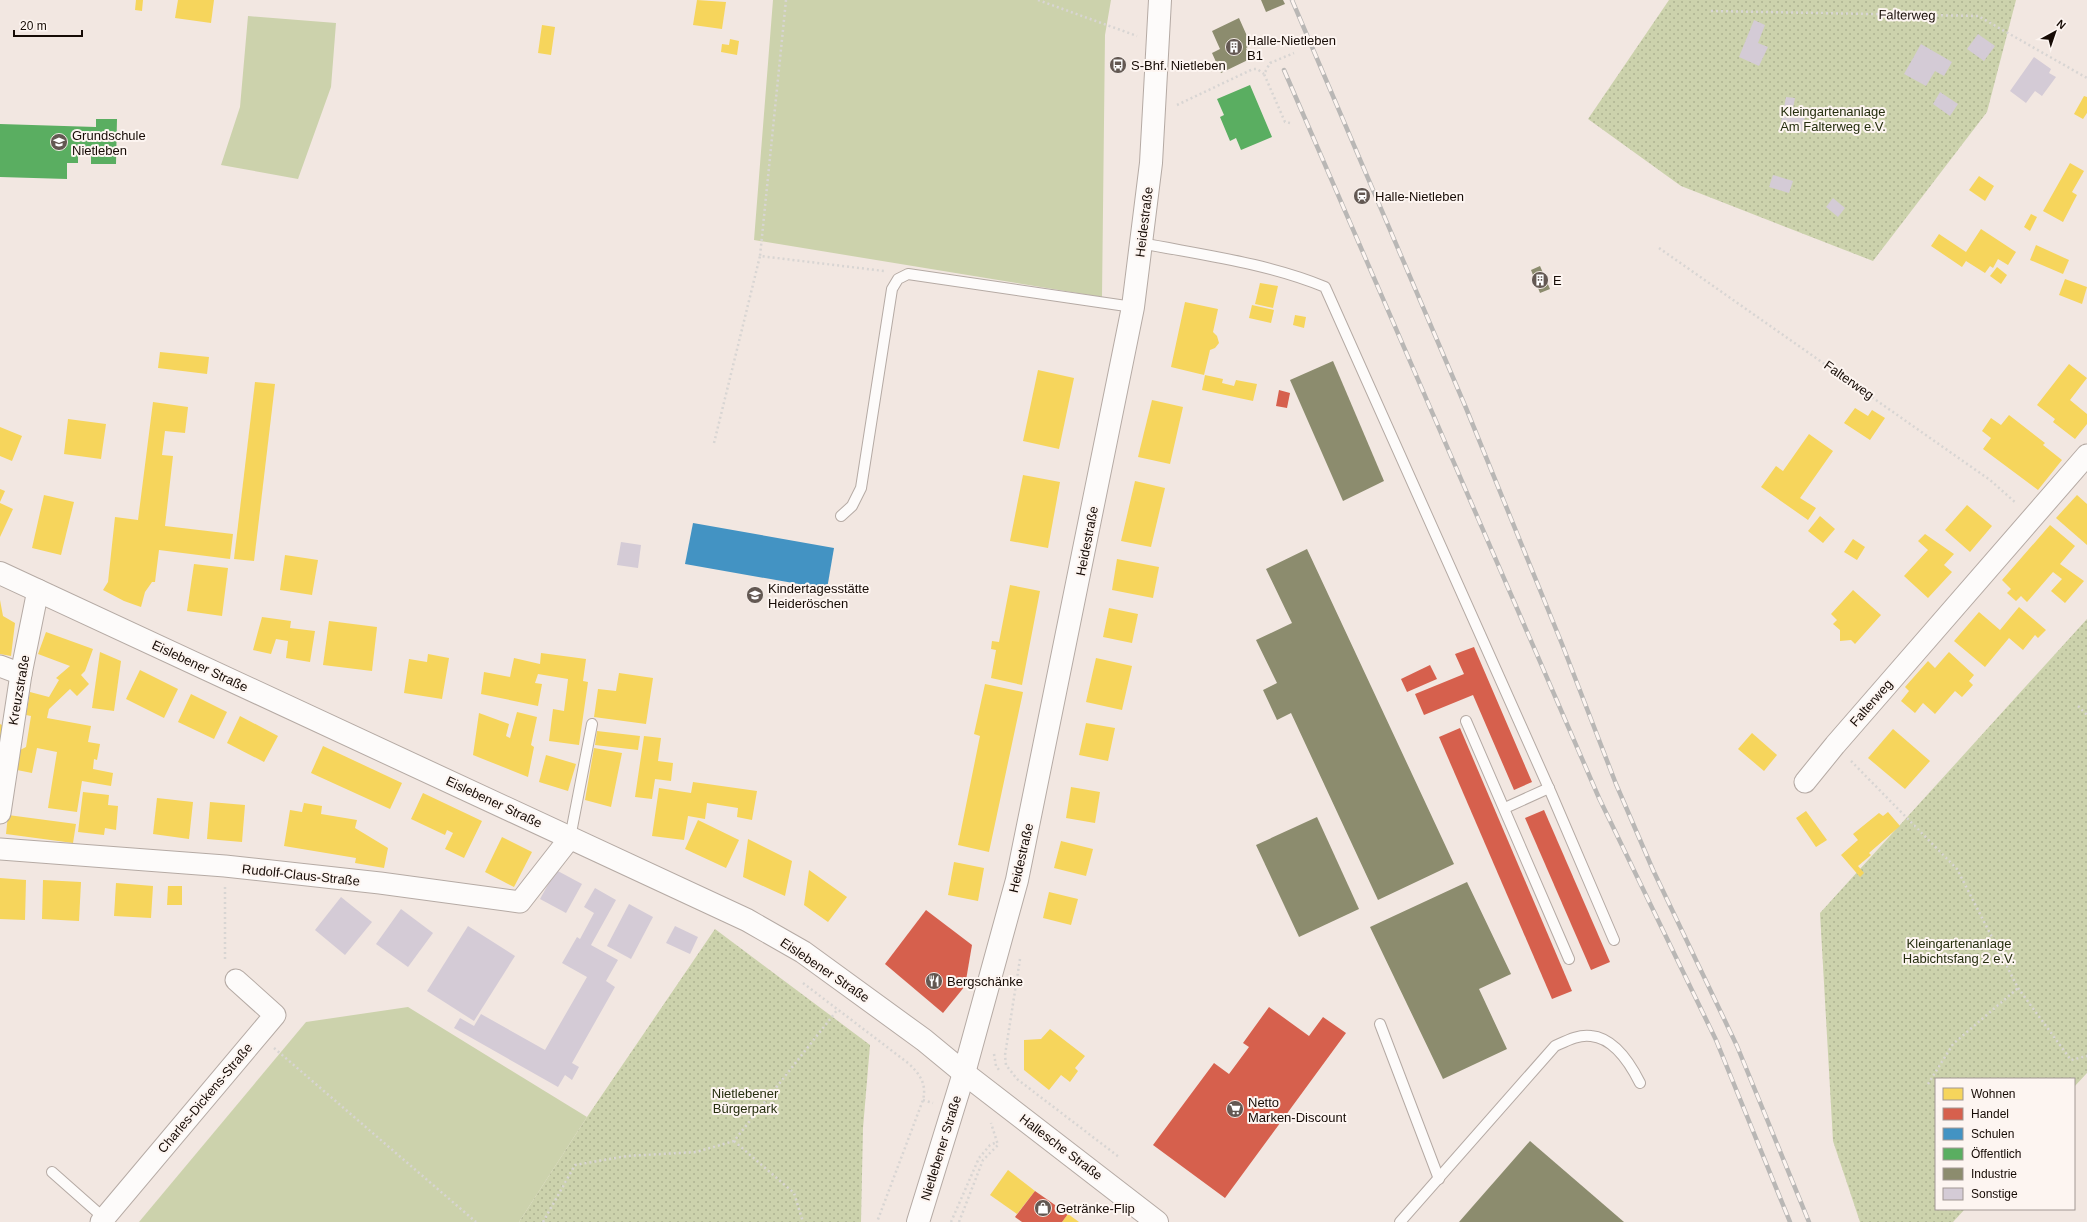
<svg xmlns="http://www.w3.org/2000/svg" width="2087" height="1222" viewBox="0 0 2087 1222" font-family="Helvetica,sans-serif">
<defs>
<pattern id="park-dots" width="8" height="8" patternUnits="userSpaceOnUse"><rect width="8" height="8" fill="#ccd2ac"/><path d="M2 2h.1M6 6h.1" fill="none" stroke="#aeb392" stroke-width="1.8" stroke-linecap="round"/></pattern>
</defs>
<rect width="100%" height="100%" fill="#f2e7e1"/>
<g fill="#ccd2ac">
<polygon points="773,0 1111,0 1105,35 1102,297 754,240"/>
<polygon points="248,16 336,23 331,87 298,179 221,165 240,107"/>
<polygon points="408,1007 587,1117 519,1222 139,1222 306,1022"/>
</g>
<g fill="url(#park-dots)">
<polygon points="1669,0 2016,0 1987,112 1873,261 1681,186 1588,119"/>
<polygon points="2087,619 2087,1073 2074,1087 2074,1079 1936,1079 1936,1209 1965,1209 1953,1222 1860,1222 1833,1141 1820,913"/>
<polygon points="715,929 870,1045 863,1128 861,1222 519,1222 587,1117"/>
</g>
<g fill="#f6d55c">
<polygon points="136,0 143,0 142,11 135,10"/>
<polygon points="178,0 214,0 211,23 175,18"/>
<polygon points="697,0 726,2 722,29 693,25"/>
<polygon points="542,25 555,27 551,55 538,53"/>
<polygon points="730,39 739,41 737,55 721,52 722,44 729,45"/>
<polygon points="2084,96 2087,97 2087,113 2083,119 2074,114"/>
<polygon points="2070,163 2084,171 2072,192 2077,195 2063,222 2043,211"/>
<polygon points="1979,176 1994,186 1985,201 1969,190"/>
<polygon points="2031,214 2037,217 2030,231 2024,227"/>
<polygon points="1981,229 2016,252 2008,265 1998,259 1993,268 1990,266 1985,273 1966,261 1962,267 1931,246 1939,234 1966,252"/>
<polygon points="2036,245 2069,260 2063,274 2030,260"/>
<polygon points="1997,267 2007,275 2001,284 1990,276"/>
<polygon points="2065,279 2087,287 2082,304 2059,295"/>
<polygon points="1260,283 1278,286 1273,308 1255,304"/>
<polygon points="1185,302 1218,309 1213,332 1217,336 1219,343 1215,348 1210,350 1204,375 1171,367"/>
<polygon points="1252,305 1274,310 1271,323 1249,318"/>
<polygon points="1295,315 1306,317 1304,328 1293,325"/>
<polygon points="160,352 209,357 207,374 158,368"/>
<polygon points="2069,364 2087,378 2070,400 2087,414 2087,424 2075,439 2053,422 2055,419 2037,405"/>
<polygon points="1038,370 1074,378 1059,449 1023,441"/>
<polygon points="1205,375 1223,379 1222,383 1234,386 1236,380 1257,384 1253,401 1202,390"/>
<polygon points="255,382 275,384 254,561 234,559"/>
<polygon points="1152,400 1183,407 1170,464 1138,457"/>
<polygon points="153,402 188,407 185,433 165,431 162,455 173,456 165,526 233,534 230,559 159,550 155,582 152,582 145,592 141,607 124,601 103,590 108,582 115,517 138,520"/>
<polygon points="1855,408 1868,416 1872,410 1885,418 1870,440 1844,423"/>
<polygon points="2009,415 2045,443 2043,445 2062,460 2038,490 1983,449 1991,438 1982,431 1991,418 2001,425"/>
<polygon points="68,419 106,424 101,459 64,454"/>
<polygon points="0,427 22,436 12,461 0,456"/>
<polygon points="1809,434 1833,451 1800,498 1816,508 1808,520 1761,487 1776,466 1783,471"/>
<polygon points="1023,475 1060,482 1048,548 1010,541"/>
<polygon points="1135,481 1165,488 1151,547 1121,541"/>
<polygon points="0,489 5,491 0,502"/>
<polygon points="44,495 74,502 61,555 32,548"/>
<polygon points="2077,495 2087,504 2087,545 2056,518"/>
<polygon points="0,503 13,509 0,537"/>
<polygon points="1967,505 1992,526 1970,552 1945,530"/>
<polygon points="1820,516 1835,529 1823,543 1808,531"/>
<polygon points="2050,525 2075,546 2060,564 2084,581 2065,603 2051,591 2062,579 2053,572 2027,602 2021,596 2016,601 2007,593 2011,589 2002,580"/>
<polygon points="1925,534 1954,554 1944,565 1952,572 1928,598 1904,576 1928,550 1918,541"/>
<polygon points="1853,539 1865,547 1857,560 1844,552"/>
<polygon points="285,555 318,560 312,595 280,590"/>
<polygon points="1117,559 1159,567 1153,598 1112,590"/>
<polygon points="194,564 228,568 222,616 187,611"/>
<polygon points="1010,585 1040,591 1022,685 991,678 996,650 991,649 992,641 999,642"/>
<polygon points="1853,590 1881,615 1855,644 1851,640 1840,641 1840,630 1833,624 1837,620 1831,614"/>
<polygon points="0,600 3,616 15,623 11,656 0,654"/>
<polygon points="2019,607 2046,630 2038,638 2035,635 2023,650 2009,638 1985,667 1954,641 1979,612 2000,630"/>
<polygon points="1109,608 1138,614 1132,643 1103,637"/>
<polygon points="262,617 291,621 290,628 315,631 310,662 286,658 288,641 276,639 271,654 253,650"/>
<polygon points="329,621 377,627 372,671 323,665"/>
<polygon points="46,632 93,649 85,671 81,675 89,684 77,696 70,689 49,709 47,718 91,726 88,742 100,744 97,760 94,759 93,769 113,773 111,786 82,781 77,812 48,808 57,752 37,748 32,773 17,770 20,750 26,747 31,716 26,715 30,692 49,697 59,680 56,678 70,666 38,654"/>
<polygon points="100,652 121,661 114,711 92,708"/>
<polygon points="1949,652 1974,675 1969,681 1973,685 1962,697 1955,691 1935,714 1923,703 1915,713 1901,701 1909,691 1905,687 1928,661 1935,668"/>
<polygon points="541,653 586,659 583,681 588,682 579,745 549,741 553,709 564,711 568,679 538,674 535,683 542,684 538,706 481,694 484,672 510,677 514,658 540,664"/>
<polygon points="428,654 449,658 442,699 404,693 409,659 427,662"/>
<polygon points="1096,658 1132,666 1122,710 1086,702"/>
<polygon points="140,670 178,689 164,718 126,699"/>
<polygon points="619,673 653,678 646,724 594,717 598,689 616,691"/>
<polygon points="985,684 1023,692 989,852 958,845 980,736 974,734"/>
<polygon points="191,694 227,712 214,739 178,722"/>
<polygon points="517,712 537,717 531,745 534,747 528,777 473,755 479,713 509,724 506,736 510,738"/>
<polygon points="240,716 278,736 264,762 227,743"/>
<polygon points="1086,723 1115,728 1108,761 1079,755"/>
<polygon points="0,724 6,727 0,743"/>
<polygon points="1893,729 1930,761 1905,789 1868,758"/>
<polygon points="597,731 640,736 638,750 595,745"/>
<polygon points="1752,733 1777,755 1764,771 1738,749"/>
<polygon points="644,736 661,738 658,761 673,763 671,781 655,779 652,799 635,797"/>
<polygon points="323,746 402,783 390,809 311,773"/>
<polygon points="594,748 622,753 611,807 585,800"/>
<polygon points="546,755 576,764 568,791 539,782"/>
<polygon points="693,782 757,791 752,820 737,817 738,808 707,803 705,819 688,816 684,840 652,836 659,788 691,793"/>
<polygon points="1071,787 1100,792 1095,823 1066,818"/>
<polygon points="83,792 109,795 108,805 118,806 116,830 105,828 104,835 78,832"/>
<polygon points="423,793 482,821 464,858 445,849 453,833 447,830 445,835 411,819"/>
<polygon points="157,798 193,802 189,839 153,834"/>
<polygon points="210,802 245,805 242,842 207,839"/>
<polygon points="304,803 322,806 321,814 357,820 355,828 388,848 384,868 355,863 356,858 284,846 290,810 302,812"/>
<polygon points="1806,811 1827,840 1816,847 1796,818"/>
<polygon points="1888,812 1900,826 1869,853 1871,855 1858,866 1864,873 1860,877 1841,855 1858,840 1853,834 1879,813 1883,816"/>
<polygon points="8,815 76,824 73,843 6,834"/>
<polygon points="698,820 739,840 726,868 685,849"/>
<polygon points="502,837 532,852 514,887 485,872"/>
<polygon points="748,839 792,861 785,896 743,877"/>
<polygon points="1061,841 1093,849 1086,876 1054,868"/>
<polygon points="954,862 984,868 978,901 948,895"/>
<polygon points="809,870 847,897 828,922 804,905"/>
<polygon points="0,878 26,880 25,920 0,919"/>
<polygon points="43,880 81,882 79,921 42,919"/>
<polygon points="116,883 153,886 151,918 114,916"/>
<polygon points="168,886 182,886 182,905 167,905"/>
<polygon points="1049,892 1078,899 1071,925 1043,918"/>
<polygon points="1050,1029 1085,1056 1075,1068 1078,1071 1070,1082 1061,1075 1049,1090 1024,1070 1024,1040 1041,1039"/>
<polygon points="1008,1170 1035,1191 1017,1214 990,1195"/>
<polygon points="1068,1214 1079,1222 1062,1222"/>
</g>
<g fill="#d6604d">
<polygon points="1279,390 1290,393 1287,408 1276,406"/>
<polygon points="1474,647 1532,782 1514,790 1473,695 1424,715 1415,694 1464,674 1455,654"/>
<polygon points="1430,665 1437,679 1407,692 1401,679"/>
<polygon points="1460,728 1572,991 1552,999 1439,737"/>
<polygon points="1544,810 1610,962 1591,970 1525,818"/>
<polygon points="926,910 972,945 965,986 943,1013 885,964"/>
<polygon points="1269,1007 1309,1036 1323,1017 1346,1033 1225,1198 1153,1145 1214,1063 1229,1074 1249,1047 1243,1043"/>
<polygon points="1035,1191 1068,1214 1062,1222 1022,1222 1015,1217"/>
</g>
<polygon fill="#4393c3" points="693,523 834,548 827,589 685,564"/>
<g fill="#5aae61">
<polygon points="1250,85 1272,137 1241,150 1236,138 1230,141 1220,117 1224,115 1217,99"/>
<polygon points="96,119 117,119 116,164 91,164 91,155 78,154 78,163 67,163 67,179 0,177 0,124 96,127"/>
</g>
<g fill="#8c8c6e">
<polygon points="1261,0 1283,0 1285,4 1266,12"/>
<polygon points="1239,18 1251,45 1246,48 1252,58 1221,73 1212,53 1220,49 1212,31"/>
<polygon points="1540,266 1550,289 1540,293 1531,270"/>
<polygon points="1333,361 1384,481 1343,501 1290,380"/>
<polygon points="1307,549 1454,864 1378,900 1291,713 1277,720 1263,690 1277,683 1256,640 1292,623 1266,569"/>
<polygon points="1317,817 1359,909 1299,937 1256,845"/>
<polygon points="1467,882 1511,974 1479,989 1507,1049 1443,1079 1370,927"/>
<polygon points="1530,1141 1624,1222 1459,1222"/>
</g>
<g fill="#d4cbd6">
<polygon points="1754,20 1765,25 1758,43 1768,47 1759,66 1739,57"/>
<polygon points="1978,34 1995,46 1984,61 1967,49"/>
<polygon points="1921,44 1952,62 1944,76 1935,71 1926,86 1904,74"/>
<polygon points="2034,57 2051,69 2049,73 2056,77 2042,96 2035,91 2026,103 2010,91"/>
<polygon points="1940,92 1958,104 1950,116 1933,104"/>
<polygon points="1786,97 1795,98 1793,108 1806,111 1802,132 1780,127"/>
<polygon points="1773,175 1793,181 1789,193 1769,187"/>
<polygon points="1833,198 1845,208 1838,217 1826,207"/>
<polygon points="621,542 641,545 638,568 617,565"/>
<polygon points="556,870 582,884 566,913 540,899"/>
<polygon points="595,888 616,900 591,945 618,960 606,981 615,987 572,1063 579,1067 572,1080 565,1075 558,1087 454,1028 460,1018 474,1026 481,1014 545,1050 587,977 562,963 577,937 580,939 594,913 584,907"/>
<polygon points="341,897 372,922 345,955 315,930"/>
<polygon points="629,904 653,917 631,959 607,946"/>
<polygon points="401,909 433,933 408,967 376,944"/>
<polygon points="468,926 515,956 474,1021 427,991"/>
<polygon points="675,926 698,937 690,954 666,943"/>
</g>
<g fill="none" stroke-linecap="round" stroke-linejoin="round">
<g stroke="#b5aaa4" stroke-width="12">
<g id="service">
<path d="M 1141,243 C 1202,255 1267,263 1325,287 L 1551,793 L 1614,940"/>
<polyline points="841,516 852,506 861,488 892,289 898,279 908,274 1133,307"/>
<polyline points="1466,721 1569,959"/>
<polyline points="1505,808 1549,788"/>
<polyline points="570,838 592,724"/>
<polyline points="1380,1024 1439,1179"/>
<polyline points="52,1172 104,1218"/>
<path d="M 1400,1222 L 1555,1046 C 1566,1041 1579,1034 1591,1036 C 1614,1038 1631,1065 1640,1083"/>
</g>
</g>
<g stroke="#b5aaa4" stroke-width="23">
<g id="minor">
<polyline points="0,666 21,674"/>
<polyline points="1805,782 1835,745 2087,455"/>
<polyline points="0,813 21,674 38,590"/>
<polyline points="0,849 225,866 380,883 520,902 570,838"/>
<polyline points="101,1222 275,1015 236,980"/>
</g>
</g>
<g stroke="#b5aaa4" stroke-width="24">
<polyline id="tertiary" points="0,573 747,920 803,952 924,1040 964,1073 1157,1222"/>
</g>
<g stroke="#b5aaa4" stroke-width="24">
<polyline id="secondary" points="918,1222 964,1073 1017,880 1133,307 1151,163 1160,0"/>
</g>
<g stroke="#d8d5d3" stroke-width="2.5" stroke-dasharray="2 3" stroke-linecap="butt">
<polyline points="786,0 760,256 884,271"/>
<polyline points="1038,0 1137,36"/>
<polyline points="1711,11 1978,16 2087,78"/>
<polyline points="1177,105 1253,69 1257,69 1264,74"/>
<polyline points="1290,123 1285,122 1264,74 1270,63 1294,53"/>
<polyline points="1659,248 1990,480 2016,503"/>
<polyline points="714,443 760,256"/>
<polyline points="2078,706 2087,715"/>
<polyline points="1851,761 1957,869 2018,988 2071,1060 2087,1056"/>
<polyline points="225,887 225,962"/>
<polyline points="1020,959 1005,1055 1006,1065 1017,1079 1119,1157"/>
<path d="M 803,983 L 908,1063 C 920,1074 927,1084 923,1100 L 877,1222"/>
<polyline points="274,1048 476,1222"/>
<polyline points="994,1054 996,1066 999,1070"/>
<polyline points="1928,1084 1953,1044 2018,988"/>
<polyline points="923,1100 933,1103"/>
<polyline points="734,1141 794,1193 803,1222"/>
<polyline points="543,1222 575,1165 627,1156 696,1152 734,1141 838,1009"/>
<polyline points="951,1222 979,1158 990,1145 997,1142"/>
<polyline points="959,1222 983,1160 998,1145 991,1123"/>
</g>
<use href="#service" stroke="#fdfbfa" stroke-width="10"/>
<use href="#minor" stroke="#fdfbfa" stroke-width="21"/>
<use href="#tertiary" stroke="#fdfbfa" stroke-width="22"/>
<use href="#secondary" stroke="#fdfbfa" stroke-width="22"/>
<g stroke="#b9b7b5" stroke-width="4.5">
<g id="rail">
<polyline points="1292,0 1466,408 1562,644 1616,784 1653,870 1737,1046 1809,1222"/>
<polyline points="1284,70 1599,798 1716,1040 1790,1222"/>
</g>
</g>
<use href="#rail" stroke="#fdf5f1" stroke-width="3" stroke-dasharray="9" stroke-linecap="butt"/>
</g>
<defs>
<g id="building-disc" transform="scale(0.9)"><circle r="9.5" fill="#635852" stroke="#fdf5f1"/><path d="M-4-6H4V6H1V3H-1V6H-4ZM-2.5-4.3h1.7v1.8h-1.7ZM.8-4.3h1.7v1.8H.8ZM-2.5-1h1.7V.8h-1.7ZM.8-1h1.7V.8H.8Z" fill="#fff"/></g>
<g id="bus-disc" transform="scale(0.9)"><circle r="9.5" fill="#635852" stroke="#fdf5f1"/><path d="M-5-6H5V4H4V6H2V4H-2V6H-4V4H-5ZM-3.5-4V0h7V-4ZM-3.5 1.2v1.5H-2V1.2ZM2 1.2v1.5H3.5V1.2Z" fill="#fff"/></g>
<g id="school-disc" transform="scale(0.9)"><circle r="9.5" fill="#635852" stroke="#fdf5f1"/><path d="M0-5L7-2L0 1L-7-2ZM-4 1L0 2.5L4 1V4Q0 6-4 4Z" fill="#fff"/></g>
<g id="station-disc" transform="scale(0.9)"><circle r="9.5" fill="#635852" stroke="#fdf5f1"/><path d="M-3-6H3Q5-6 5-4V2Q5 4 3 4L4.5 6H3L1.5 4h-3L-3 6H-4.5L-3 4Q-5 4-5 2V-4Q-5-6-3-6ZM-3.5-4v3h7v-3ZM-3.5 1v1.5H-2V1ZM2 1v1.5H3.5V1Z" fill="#fff"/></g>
<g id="restaurant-disc" transform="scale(0.9)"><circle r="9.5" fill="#635852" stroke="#fdf5f1"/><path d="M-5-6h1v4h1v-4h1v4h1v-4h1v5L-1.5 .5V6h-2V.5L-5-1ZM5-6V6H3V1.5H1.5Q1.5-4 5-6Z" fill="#fff"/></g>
<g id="supermarket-disc" transform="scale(0.9)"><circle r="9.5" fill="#635852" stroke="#fdf5f1"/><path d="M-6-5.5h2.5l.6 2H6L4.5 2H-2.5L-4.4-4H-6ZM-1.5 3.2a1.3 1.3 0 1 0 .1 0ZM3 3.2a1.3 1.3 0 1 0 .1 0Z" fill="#fff"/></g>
<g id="shop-disc" transform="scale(0.9)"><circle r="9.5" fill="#635852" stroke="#fdf5f1"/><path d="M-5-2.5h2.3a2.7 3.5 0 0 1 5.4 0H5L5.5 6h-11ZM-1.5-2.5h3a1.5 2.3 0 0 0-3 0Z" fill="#fff"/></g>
</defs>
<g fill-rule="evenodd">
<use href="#building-disc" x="1234" y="47"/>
<use href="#bus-disc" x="1118" y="65"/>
<use href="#school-disc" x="59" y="142"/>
<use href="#station-disc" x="1362" y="196"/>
<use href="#building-disc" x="1540" y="280"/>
<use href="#school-disc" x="755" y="595"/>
<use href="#restaurant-disc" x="934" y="981"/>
<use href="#supermarket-disc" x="1235" y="1109"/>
<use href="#shop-disc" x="1043" y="1208"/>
</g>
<g text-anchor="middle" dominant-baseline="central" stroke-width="4" stroke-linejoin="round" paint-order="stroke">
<g font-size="13" fill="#160b05" stroke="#fdf5f1">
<text transform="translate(1907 15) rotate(1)">Falterweg</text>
<text transform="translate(1144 222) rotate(-83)">Heidestraße</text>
<text transform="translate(1849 380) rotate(35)">Falterweg</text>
<text transform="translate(1087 541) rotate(-79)">Heidestraße</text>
<text transform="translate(200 666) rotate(25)">Eislebener Straße</text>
<text transform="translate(19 690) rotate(-80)">Kreuzstraße</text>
<text transform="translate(1871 703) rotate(-49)">Falterweg</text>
<text transform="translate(494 802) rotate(25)">Eislebener Straße</text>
<text transform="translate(1021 858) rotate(-77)">Heidestraße</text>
<text transform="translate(301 875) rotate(6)">Rudolf-Claus-Straße</text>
<text transform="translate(825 970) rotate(34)">Eislebener Straße</text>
<text transform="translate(205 1098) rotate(-50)">Charles-Dickens-Straße</text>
<text transform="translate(1061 1147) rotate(37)">Hallesche Straße</text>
<text transform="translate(941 1148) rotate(-73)">Nietlebener Straße</text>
</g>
<g font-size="13" fill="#160b05" stroke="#fdf5f1" text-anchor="start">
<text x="1247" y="40">Halle-Nietleben<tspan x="1247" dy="15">B1</tspan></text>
<text x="1131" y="65">S-Bhf. Nietleben</text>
<text x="72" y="135">Grundschule<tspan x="72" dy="15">Nietleben</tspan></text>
<text x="1375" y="196">Halle-Nietleben</text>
<text x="1553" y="280">E</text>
<text x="768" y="588">Kindertagesstätte<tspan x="768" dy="15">Heideröschen</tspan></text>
<text x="947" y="981">Bergschänke</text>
<text x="1248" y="1102">Netto<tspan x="1248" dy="15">Marken-Discount</tspan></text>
<text x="1056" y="1208">Getränke-Flip</text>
</g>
<g font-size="13" fill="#252e0e" stroke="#fdf5f1">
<text x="1833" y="111">Kleingartenanlage<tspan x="1833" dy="15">Am Falterweg e.V.</tspan></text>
<text x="1959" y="943">Kleingartenanlage<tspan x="1959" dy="15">Habichtsfang 2 e.V.</tspan></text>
<text x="745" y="1093">Nietlebener<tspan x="745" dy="15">Bürgerpark</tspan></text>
</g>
</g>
<rect x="1935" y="1078" width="140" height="132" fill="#fdf5f1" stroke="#a19793"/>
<rect x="1943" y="1088" width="20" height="12" fill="#f6d55c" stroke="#a19793"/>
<text x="1971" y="1098" font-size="12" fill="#160b05">Wohnen</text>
<rect x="1943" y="1108" width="20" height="12" fill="#d6604d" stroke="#a19793"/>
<text x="1971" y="1118" font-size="12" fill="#160b05">Handel</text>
<rect x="1943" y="1128" width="20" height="12" fill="#4393c3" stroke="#a19793"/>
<text x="1971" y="1138" font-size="12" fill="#160b05">Schulen</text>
<rect x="1943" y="1148" width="20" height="12" fill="#5aae61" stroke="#a19793"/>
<text x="1971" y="1158" font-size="12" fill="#160b05">Öffentlich</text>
<rect x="1943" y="1168" width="20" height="12" fill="#8c8c6e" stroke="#a19793"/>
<text x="1971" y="1178" font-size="12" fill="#160b05">Industrie</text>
<rect x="1943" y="1188" width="20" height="12" fill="#d4cbd6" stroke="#a19793"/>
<text x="1971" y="1198" font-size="12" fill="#160b05">Sonstige</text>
<g transform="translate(2055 32) rotate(40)" stroke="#fdf5f1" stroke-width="3" paint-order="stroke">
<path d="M0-3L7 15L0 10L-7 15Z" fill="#160b05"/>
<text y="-6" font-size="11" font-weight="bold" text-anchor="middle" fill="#160b05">N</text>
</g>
<path d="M14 30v6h68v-6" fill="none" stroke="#160b05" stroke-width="2"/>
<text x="20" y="30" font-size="12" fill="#160b05" stroke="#fdf5f1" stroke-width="3" paint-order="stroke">20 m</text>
</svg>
